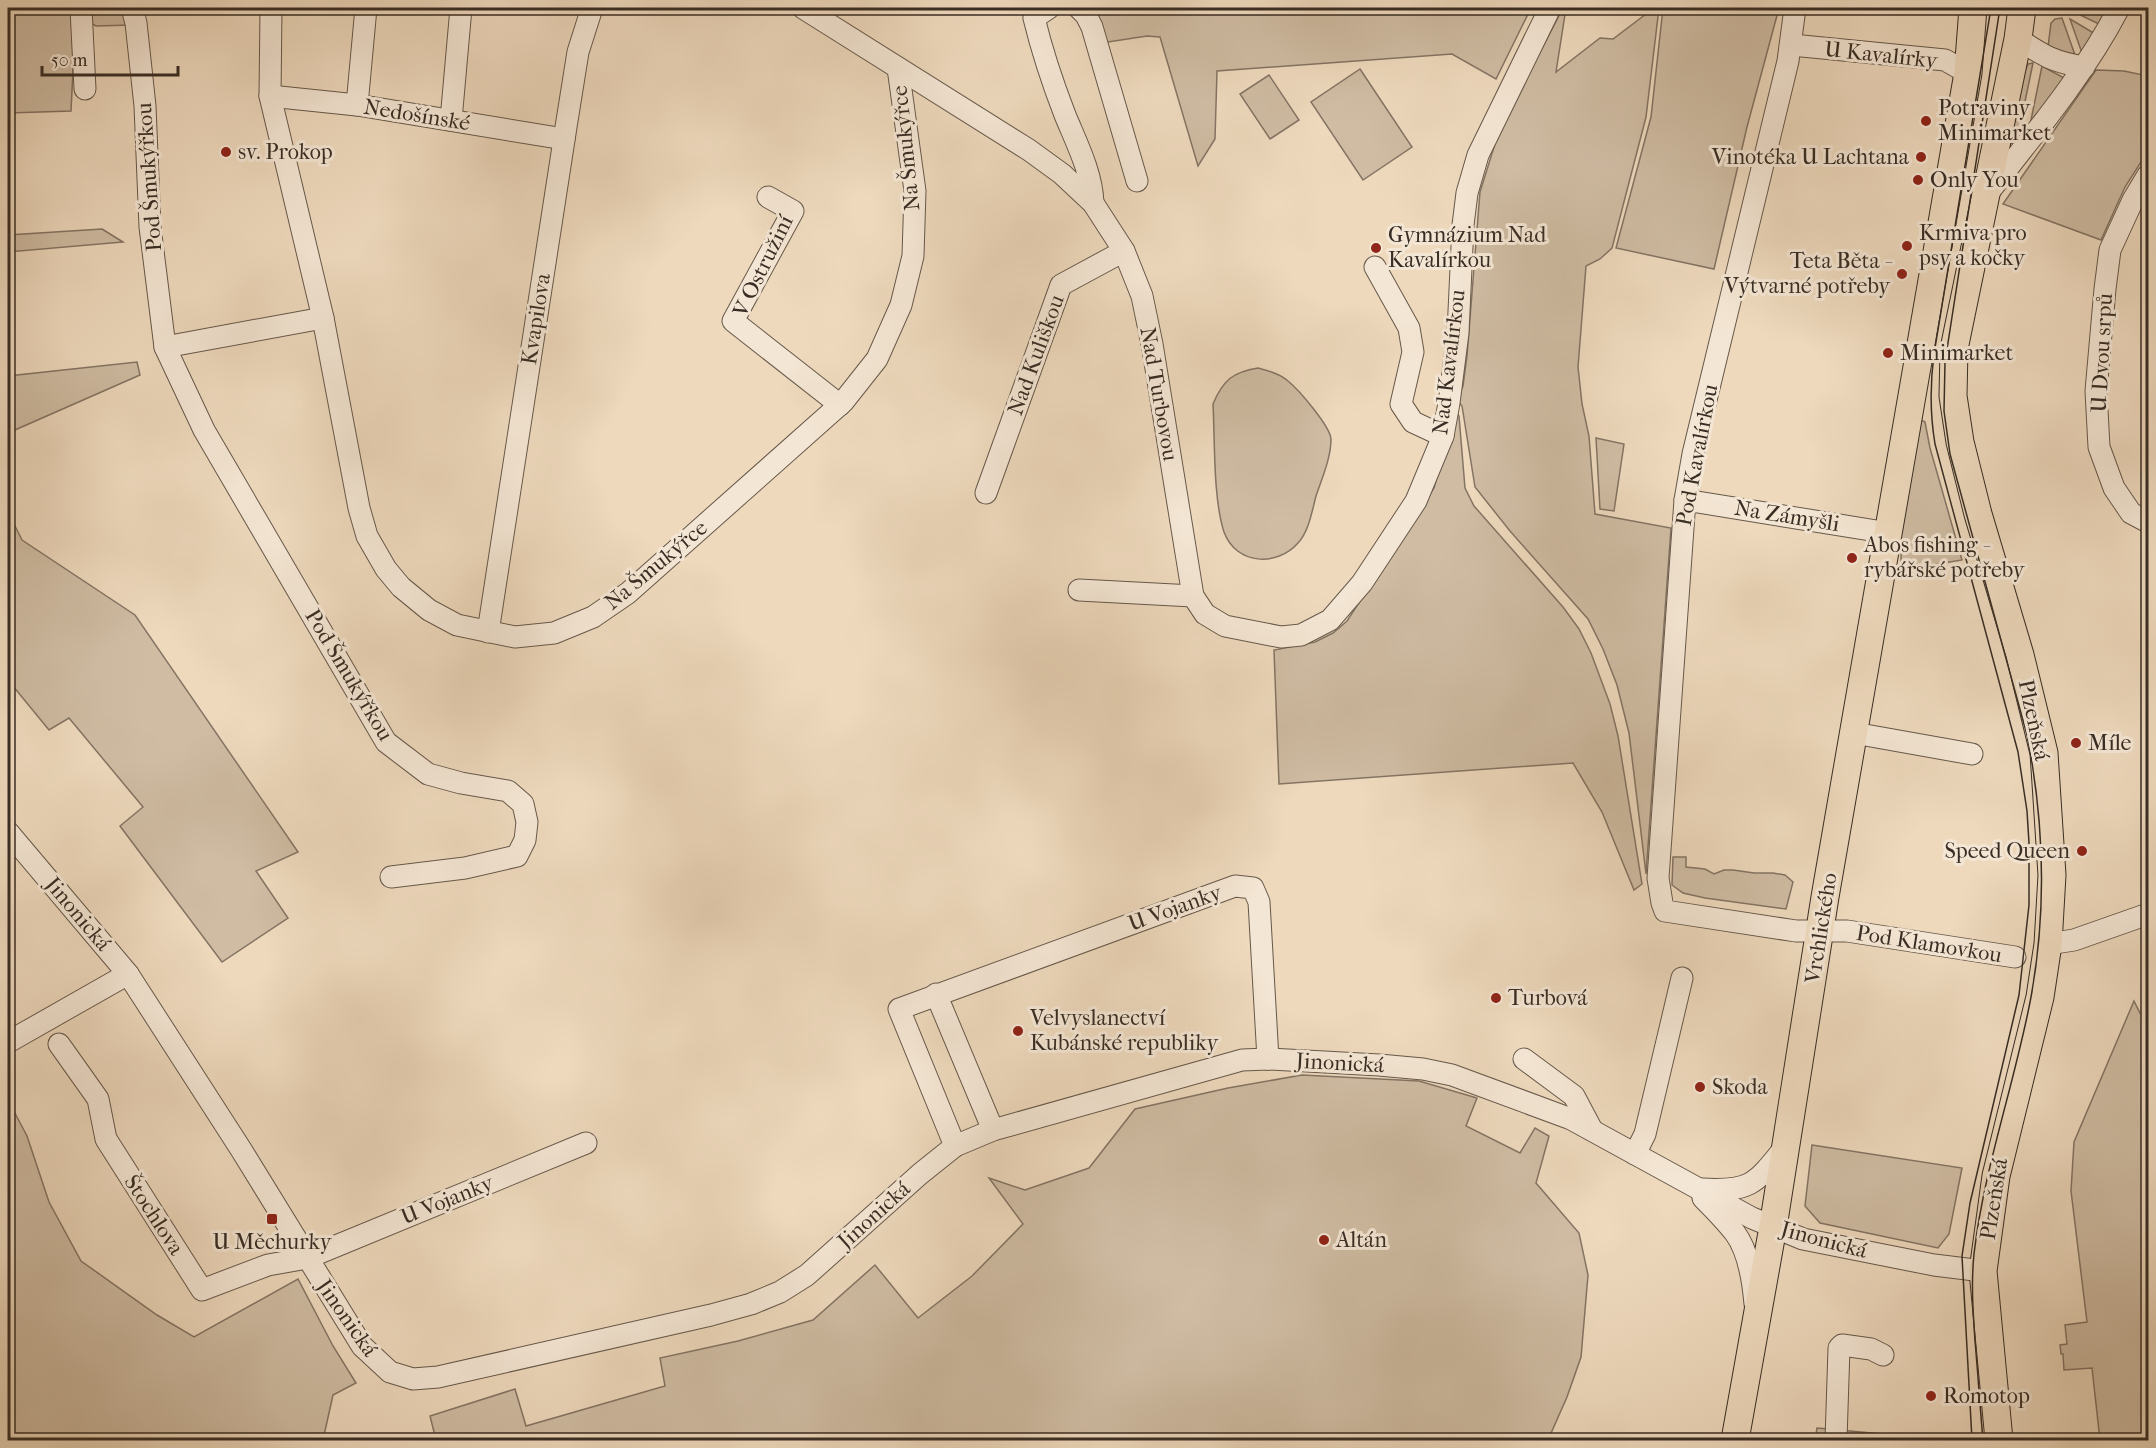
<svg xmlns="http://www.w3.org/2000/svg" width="2156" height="1448" viewBox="0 0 2156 1448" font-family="'IM FELL French Canon',serif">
<rect width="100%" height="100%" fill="#eed9bd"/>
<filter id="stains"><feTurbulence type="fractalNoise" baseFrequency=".00333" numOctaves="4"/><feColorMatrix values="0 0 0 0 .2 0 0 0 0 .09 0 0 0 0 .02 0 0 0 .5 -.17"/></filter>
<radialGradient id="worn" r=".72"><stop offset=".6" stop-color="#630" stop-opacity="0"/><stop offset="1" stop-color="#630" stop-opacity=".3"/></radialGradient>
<g fill="#cfbca3" stroke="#847464" stroke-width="1.5">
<polygon points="8,8 76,8 71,111 8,113"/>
<polygon points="88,8 128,8 132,25 96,26 91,23"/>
<polygon points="1093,8 1531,8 1496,79 1452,54 1217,71 1215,139 1198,166 1160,37 1147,36 1108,42 1102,37"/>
<polygon points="1563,8 1566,8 1556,72 1600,38 1613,39 1654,8 1659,8 1646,117 1612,248 1600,259 1586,266 1578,367 1582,404 1589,436 1595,514 1671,528 1646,874 1629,733 1617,685 1603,649 1588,619 1510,531 1475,487 1462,406 1457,400 1463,386 1467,356 1480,192 1499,131"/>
<polygon points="1663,8 1779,8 1747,127 1714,269 1616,248 1651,117"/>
<polygon points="2072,8 2109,8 2103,26 2072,11"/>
<polygon points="2062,18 2075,55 2065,55 2048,47 2051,23 2055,19"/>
<polygon points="2070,19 2097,35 2082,53"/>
<polygon points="2033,63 2018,135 2020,139 2016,144 2010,143 2024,73 2028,64"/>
<polygon points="2042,66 2064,78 2030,125"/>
<polygon points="1360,69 1412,147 1363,180 1311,102"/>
<polygon points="2096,70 2124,71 2148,76 2148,151 2125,187 2101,240 2003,204"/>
<polygon points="1269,75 1299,120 1270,139 1240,94"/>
<polygon points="102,229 123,242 8,252 8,235"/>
<polygon points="137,362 140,375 8,433 8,376"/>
<path d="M 1258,368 C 1269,371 1280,374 1288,381 C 1299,390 1330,426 1331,439 C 1331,458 1322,478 1316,496 C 1312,511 1309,531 1298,543 C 1277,567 1236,565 1224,532 C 1213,498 1215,441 1213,404 C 1223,380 1233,372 1258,368 Z"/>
<polygon points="1455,411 1459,416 1465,488 1474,506 1563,607 1579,629 1591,653 1610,704 1618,736 1642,884 1634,890 1602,812 1573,763 1279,784 1274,650 1315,642 1333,633 1347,621 1434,488"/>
<polygon points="1917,418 1925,422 1930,448 1962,560 1932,565 1901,563 1901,552 1896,539"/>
<polygon points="1596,438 1624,444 1614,511 1600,509"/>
<polygon points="8,512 22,540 135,615 298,852 256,871 288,918 222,962 120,826 143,807 69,718 49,730 8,680"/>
<polygon points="1673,857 1686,857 1686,867 1705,869 1714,874 1724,870 1733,870 1754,873 1773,873 1785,875 1793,882 1786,909 1705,898 1683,893 1672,885"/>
<polygon points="2134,1001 2140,1013 2148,1010 2148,1440 2100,1440 2092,1368 2064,1370 2063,1354 2061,1354 2060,1345 2067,1344 2065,1325 2087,1322 2071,1191 2074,1142"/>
<polygon points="1302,1075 1419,1081 1477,1098 1466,1126 1520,1153 1535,1128 1549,1136 1536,1183 1579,1233 1588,1275 1581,1357 1567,1397 1548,1440 436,1440 430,1416 515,1389 526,1426 665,1386 660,1358 738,1341 813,1320 875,1265 918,1318 972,1276 1023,1224 989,1178 1025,1190 1089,1168 1135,1109 1228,1088"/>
<polygon points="8,1100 27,1136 49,1202 81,1261 157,1315 194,1337 298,1279 333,1346 356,1383 333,1395 323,1440 8,1440"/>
<polygon points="1812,1145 1962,1168 1949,1234 1938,1248 1820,1223 1805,1206"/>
<polygon points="1817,1428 1915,1437 1916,1440 1815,1440"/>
</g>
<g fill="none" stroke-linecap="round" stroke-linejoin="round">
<g stroke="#66584a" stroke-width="23">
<g id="minor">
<polyline points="81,8 85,89"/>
<polyline points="132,8 136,23 145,106 150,227 165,347 204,430 386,742 428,774 461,783 508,791 523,804 527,822 525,840 517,856 465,868 391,877"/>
<polyline points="271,8 270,96 323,318 359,508 367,536 386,569 401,587 429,610 457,625 515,637 554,633 593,617 628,593 843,402 877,359 901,305 913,256 915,191 898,68"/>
<polyline points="803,8 1029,150 1062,174 1093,203 1124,251 1142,296 1152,344 1193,596 1205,614 1225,626 1281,637 1301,635 1330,620 1362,583 1416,501 1443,436 1449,403 1458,333 1463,225 1467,193 1478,155 1550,8"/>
<path d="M 1049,8 L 1034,18 C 1042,51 1053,84 1065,115 C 1077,144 1092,173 1093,203"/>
<polyline points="1079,8 1086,15 1092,27 1137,181"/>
<polyline points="1795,8 1788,61 1693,454 1685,500 1658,878 1662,903 1665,911 1796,931 1847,931 2015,957"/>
<path d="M 2018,39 C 2044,56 2053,62 2084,67"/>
<polyline points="1792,45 1945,60 1968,73"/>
<polyline points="270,96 357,105 564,139"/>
<polyline points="357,105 366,8"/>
<polyline points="451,120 461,8"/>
<polyline points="2148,175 2133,200 2110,250 2105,289 2096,391 2099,447 2114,488 2131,513 2148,522"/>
<path d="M 1988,193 C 2035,133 2084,75 2119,8"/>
<polyline points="768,197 793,211 733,321 840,405"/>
<polyline points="1375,267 1409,328 1413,352 1401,404 1413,422 1443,436"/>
<polyline points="165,347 323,318"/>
<polyline points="986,493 1061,285 1124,251"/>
<polyline points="1685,500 1889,533"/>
<polyline points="1079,590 1193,596"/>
<polyline points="488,632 566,127 578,52 592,8"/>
<polyline points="1854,733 1972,754"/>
<polyline points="8,832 128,974 242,1151 362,1346 390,1372 413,1379 438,1377 711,1315 751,1304 780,1292 807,1275 920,1174 955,1146 993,1130 1242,1060 1268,1059 1379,1065 1423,1069 1452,1075 1571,1119 1752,1218 1803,1239 1934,1265 1983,1271"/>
<polyline points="2048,944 2074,940 2148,914"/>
<polyline points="936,994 993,1130"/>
<polyline points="10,1041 128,974"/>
<polyline points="59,1044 98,1099 106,1139 202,1290 268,1265 307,1258 586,1143"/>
<polyline points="1524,1059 1574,1096 1592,1130"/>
<polyline points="955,1146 899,1009 1235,886 1253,888 1259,902 1268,1059"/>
<polyline points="1635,1154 1645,1134 1682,978"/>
<path d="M 1702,1189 C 1752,1192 1756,1183 1786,1146"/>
<path d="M 1703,1198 C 1714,1209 1725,1220 1735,1233 C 1749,1252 1753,1281 1755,1304"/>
<polyline points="1836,1440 1839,1348 1842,1345 1871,1349 1883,1355"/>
</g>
</g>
<g stroke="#382d24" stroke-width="29">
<g id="major">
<polyline points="1735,1440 1773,1227 1825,897 1968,73 1973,8"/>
<polyline points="1999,1440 1983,1271 1996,1176 2040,997 2048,944 2052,875 2044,753 2020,655 1978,514 1960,442 1953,396 1954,349 2018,39 2022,8"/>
</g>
</g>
<use href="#minor" stroke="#f4e6d4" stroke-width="21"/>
<use href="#major" stroke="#eed9bd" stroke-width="27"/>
<g stroke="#382d24" stroke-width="1.5">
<path d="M 1972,1440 L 1962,1256 L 1970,1203 L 2019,995 L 2029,905 L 2029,843 L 2027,811 L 2018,752 L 1935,444 C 1930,414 1930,384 1934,354 L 1991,8"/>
<path d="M 1983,1440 C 1980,1407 1978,1374 1975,1341 C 1973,1312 1971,1283 1974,1254 C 1984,1167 2015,1083 2031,997 C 2047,909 2044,821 2027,735 L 1950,454 L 1944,411 L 1945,362 L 2000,8"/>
</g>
</g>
<g fill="#8f2418" stroke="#f4e6d4" stroke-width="2">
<circle cx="1926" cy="121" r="6"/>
<circle cx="226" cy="152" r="6"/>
<circle cx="1921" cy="157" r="6"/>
<circle cx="1918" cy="180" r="6"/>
<circle cx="1907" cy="246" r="6"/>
<circle cx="1376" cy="248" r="6"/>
<circle cx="1902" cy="274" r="6"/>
<circle cx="1888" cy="353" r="6"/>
<circle cx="1852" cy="558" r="6"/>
<circle cx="2076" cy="743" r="6"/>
<circle cx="2082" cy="851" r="6"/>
<circle cx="1496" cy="998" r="6"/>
<circle cx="1018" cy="1031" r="6"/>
<circle cx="1700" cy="1087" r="6"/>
<rect x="266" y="1213" width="12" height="12" rx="3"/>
<circle cx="1324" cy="1240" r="6"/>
<circle cx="1931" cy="1396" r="6"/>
</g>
<g text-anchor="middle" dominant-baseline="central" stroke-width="6" stroke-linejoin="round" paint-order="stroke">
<g font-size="22" fill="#382d24" stroke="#f4e6d4">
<text transform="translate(1881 55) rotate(6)">U Kavalírky</text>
<text transform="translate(417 115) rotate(9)">Nedošínské</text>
<text transform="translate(906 148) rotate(-96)">Na Šmukýřce</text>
<text transform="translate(149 177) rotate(-94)">Pod Šmukýřkou</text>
<text transform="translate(763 266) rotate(-64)">V Ostružiní</text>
<text transform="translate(536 319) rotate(-81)">Kvapilova</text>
<text transform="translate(2102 353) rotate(-87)">U Dvou srpů</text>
<text transform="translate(1036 355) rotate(-70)">Nad Kuliškou</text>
<text transform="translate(1449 362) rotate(-83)">Nad Kavalírkou</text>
<text transform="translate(1159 394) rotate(80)">Nad Turbovou</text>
<text transform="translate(1697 455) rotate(-79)">Pod Kavalírkou</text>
<text transform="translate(1787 516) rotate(9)">Na Zámyšli</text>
<text transform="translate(656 565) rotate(-40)">Na Šmukýřce</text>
<text transform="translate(349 675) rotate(59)">Pod Šmukýřkou</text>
<text transform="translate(2034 720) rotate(78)">Plzeňská</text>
<text transform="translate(1175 908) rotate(-20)">U Vojanky</text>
<text transform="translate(78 914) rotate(50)">Jinonická</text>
<text transform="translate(1821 928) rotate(-81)">Vrchlického</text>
<text transform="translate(1929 944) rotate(9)">Pod Klamovkou</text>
<text transform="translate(1340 1063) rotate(3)">Jinonická</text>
<text transform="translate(1994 1199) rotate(-81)">Plzeňská</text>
<text transform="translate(447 1200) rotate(-22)">U Vojanky</text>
<text transform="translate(154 1215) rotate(57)">Štochlova</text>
<text transform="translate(874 1215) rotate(-42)">Jinonická</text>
<text transform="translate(1824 1240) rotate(15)">Jinonická</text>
<text transform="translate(347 1318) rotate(55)">Jinonická</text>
</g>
<g font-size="22" fill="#382d24" stroke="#f4e6d4" text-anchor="start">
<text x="1938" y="108">Potraviny<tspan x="1938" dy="25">Minimarket</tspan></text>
<text x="238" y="152">sv. Prokop</text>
<text x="1909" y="157" text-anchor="end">Vinotéka U Lachtana</text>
<text x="1930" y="180">Only You</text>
<text x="1919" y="233">Krmiva pro<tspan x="1919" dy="25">psy a kočky</tspan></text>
<text x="1388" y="235">Gymnázium Nad<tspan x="1388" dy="25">Kavalírkou</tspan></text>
<text x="1890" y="261" text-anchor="end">Teta Běta -<tspan x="1890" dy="25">Výtvarné potřeby</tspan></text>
<text x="1900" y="353">Minimarket</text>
<text x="1864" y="545">Abos fishing -<tspan x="1864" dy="25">rybářské potřeby</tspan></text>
<text x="2088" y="743">Míle</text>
<text x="2070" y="851" text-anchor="end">Speed Queen</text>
<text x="1508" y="998">Turbová</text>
<text x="1030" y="1018">Velvyslanectví<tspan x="1030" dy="25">Kubánské republiky</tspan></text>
<text x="1712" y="1087">Skoda</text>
<text x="1336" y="1240">Altán</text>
<text x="272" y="1242" text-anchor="middle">U Měchurky</text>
<text x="1943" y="1396">Romotop</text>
</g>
</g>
<rect width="2156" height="1448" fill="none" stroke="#eed9bd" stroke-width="30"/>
<rect x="9" y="9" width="2138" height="1430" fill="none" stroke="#382d24" stroke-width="3"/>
<rect x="15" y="15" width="2126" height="1418" fill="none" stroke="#382d24" stroke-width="1.5"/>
<path d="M42 66v9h136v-9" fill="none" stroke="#382d24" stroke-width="3"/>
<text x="51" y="66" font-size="18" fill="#382d24" stroke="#f4e6d4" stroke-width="4.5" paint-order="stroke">50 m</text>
<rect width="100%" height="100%" filter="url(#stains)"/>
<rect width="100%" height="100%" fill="url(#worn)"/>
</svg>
